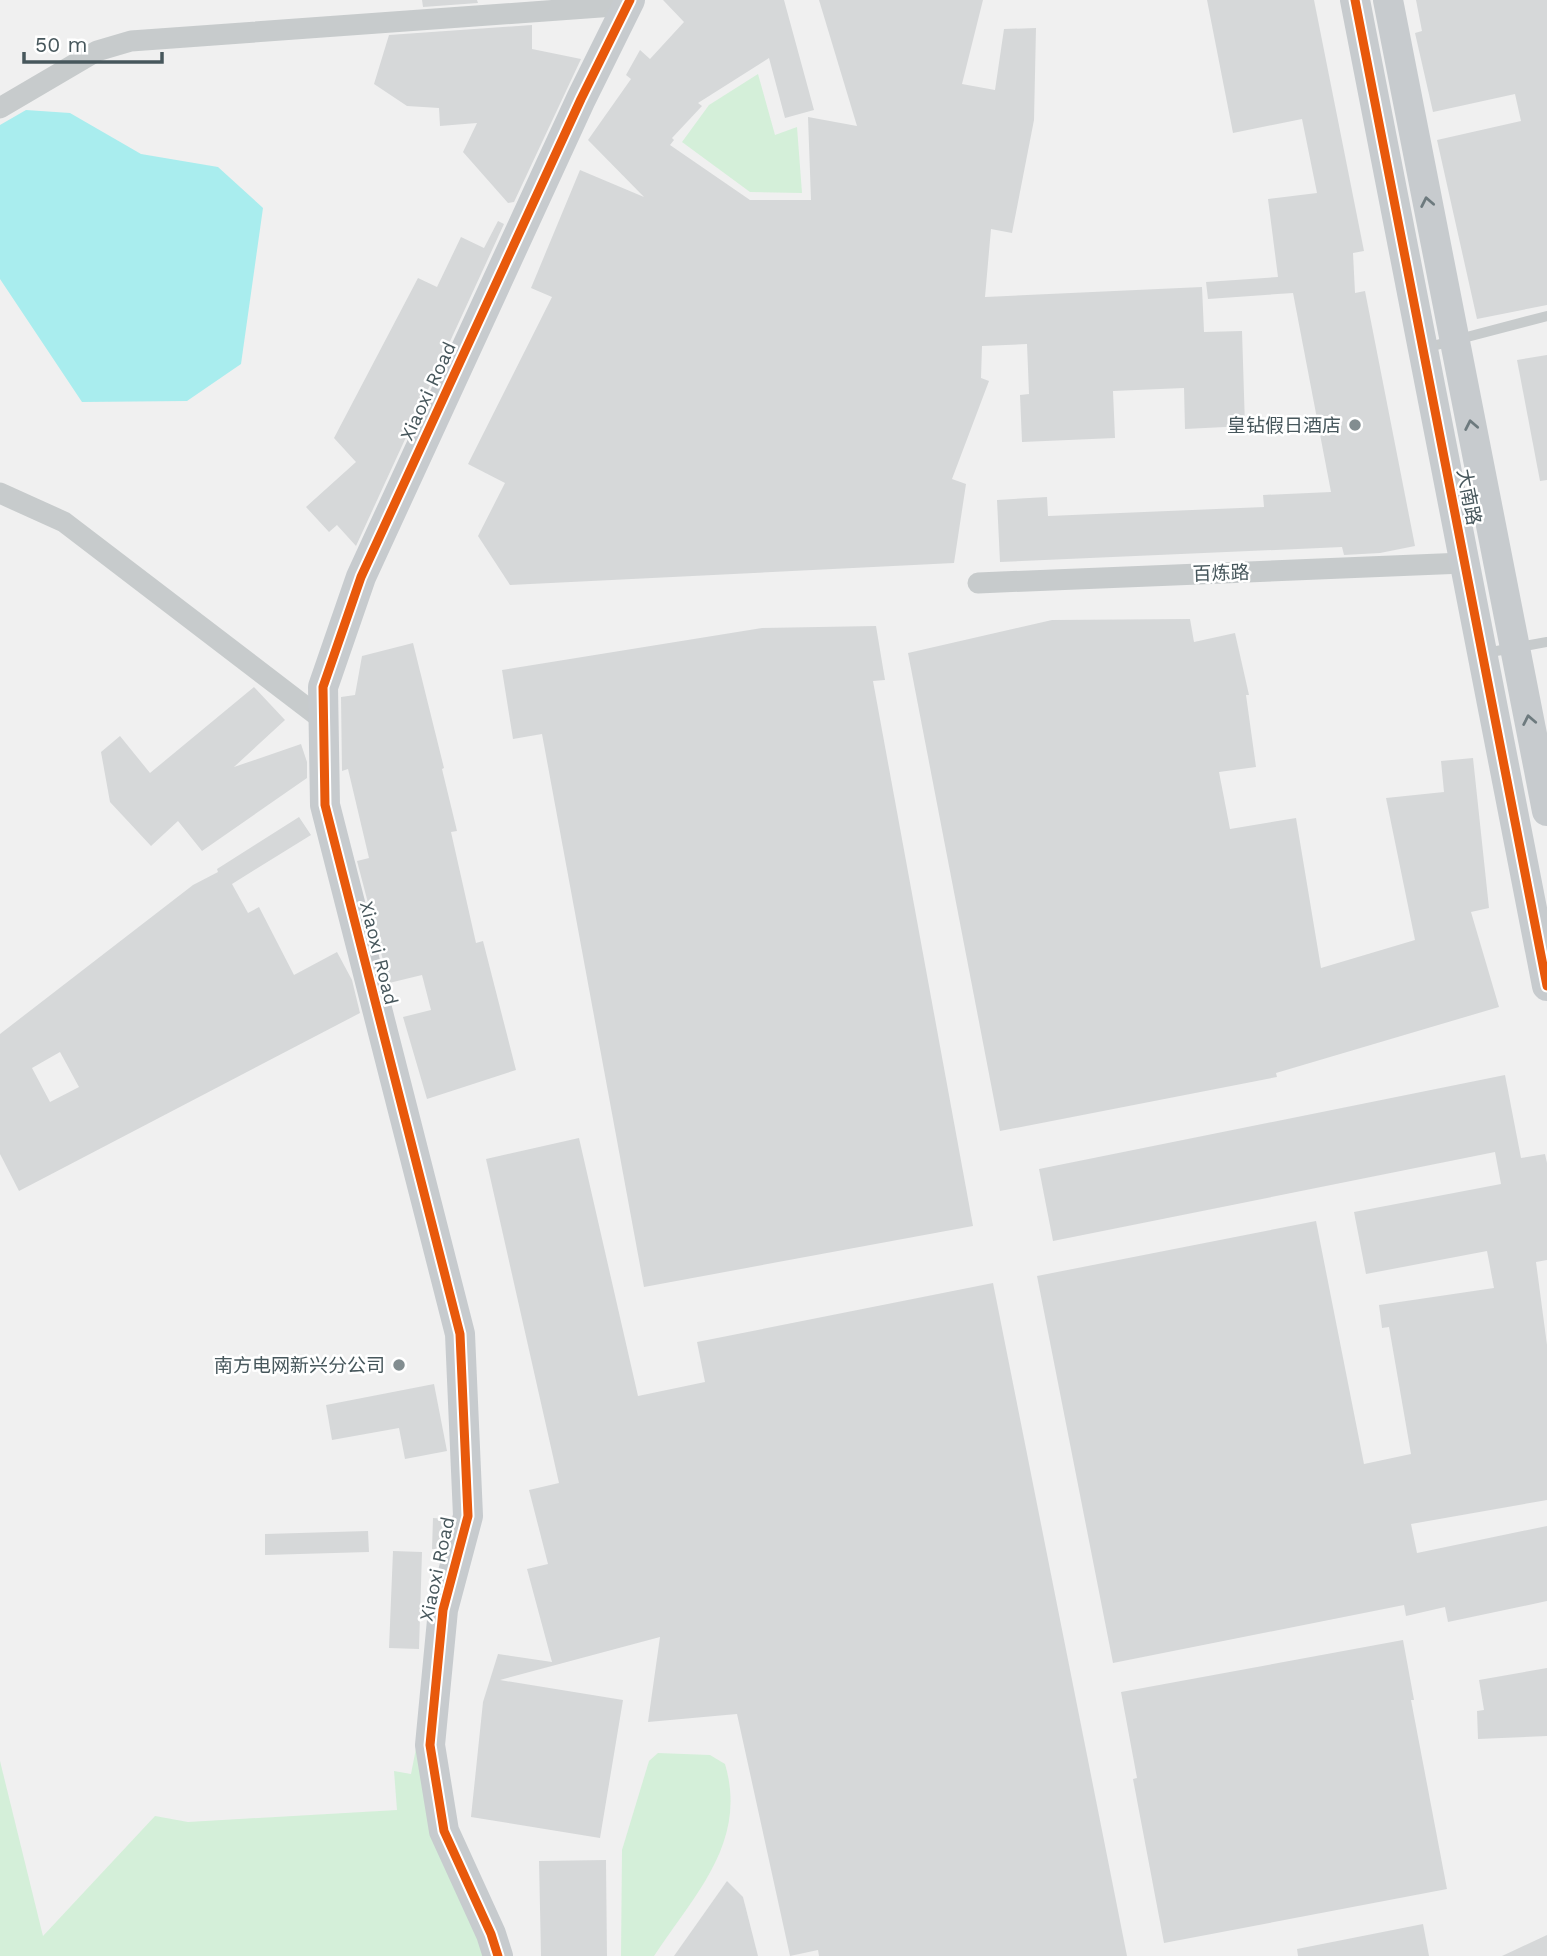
<svg xmlns="http://www.w3.org/2000/svg" width="1547" height="1956" viewBox="0 0 1547 1956" font-family="'Work Sans','Noto Sans SC',sans-serif">
<rect width="100%" height="100%" fill="#f0f0f0"/>
<g fill="#d4efd9">
<polygon points="758,74 775,135 797,127 802,193 750,192 682,142 709,105"/>
<polygon points="443,1610 430,1746 498,1956 0,1956 0,1761 43,1936 155,1816 188,1822 397,1810 394,1771 411,1774"/>
<path d="M 658,1753 L 710,1755 L 725,1764 C 748,1842 695,1894 654,1956 L 621,1956 L 622,1850 L 649,1761 Z"/>
</g>
<polygon fill="#a9edee" points="26,110 70,113 141,154 218,167 263,208 241,364 187,401 82,402 0,279 0,125"/>
<g fill="#d6d8d9" fill-rule="evenodd">
<polygon points="422,0 477,0 478,3 423,7"/>
<polygon points="663,0 784,0 814,110 785,118 769,58 698,103 702,106 672,138 674,140 670,145 750,200 811,200 808,117 857,126 819,0 983,0 962,84 995,90 1004,29 1036,28 1034,120 1012,233 991,229 985,297 1202,287 1204,332 1242,331 1245,426 1185,429 1184,388 1113,391 1115,438 1022,442 1020,395 1029,394 1027,344 982,346 981,378 989,381 952,479 966,484 954,563 510,585 478,536 505,483 468,464 552,297 531,288 580,170 644,197 588,140 631,79 626,75 640,50 650,59 684,22"/>
<polygon points="1207,0 1314,0 1364,251 1353,253 1355,293 1365,291 1415,546 1380,553 1344,555 1342,547 1000,562 997,500 1047,497 1048,516 1264,507 1263,495 1331,492 1293,293 1208,299 1206,282 1278,277 1268,199 1317,193 1302,119 1233,133"/>
<polygon points="1416,0 1547,0 1547,305 1477,319 1437,140 1521,121 1515,94 1433,112 1415,33 1422,31"/>
<polygon points="532,25 532,49 581,59 514,202 508,203 463,152 477,123 440,126 439,108 407,106 374,84 389,35"/>
<polygon points="498,221 504,224 356,546 337,525 329,532 306,507 356,462 334,438 418,278 437,287 461,237 484,248"/>
<polygon points="1547,355 1547,480 1540,481 1517,360"/>
<polygon points="1190,619 1194,642 1235,633 1249,695 1246,695 1256,767 1219,772 1230,829 1296,818 1321,968 1415,940 1386,798 1444,792 1441,761 1473,758 1489,908 1471,912 1499,1007 1276,1073 1277,1077 1000,1131 908,653 1052,620"/>
<polygon points="876,626 885,680 873,681 973,1226 644,1287 542,734 513,739 502,670 762,628"/>
<polygon points="413,643 444,768 442,769 457,831 451,832 476,943 483,941 516,1070 427,1099 403,1017 431,1010 422,975 389,983 357,861 369,858 348,769 342,771 341,697 355,695 362,656"/>
<polygon points="254,687 285,720 234,767 301,744 307,762 307,778 202,851 178,821 151,846 110,802 101,752 120,736 150,773"/>
<path d="M 299,817 L 311,835 L 232,884 L 248,913 L 259,907 L 294,975 L 337,952 L 352,980 L 360,1013 L 19,1191 L 0,1154 L 0,1034 L 193,885 L 218,872 L 217,869 ZM 60,1052 L 79,1087 L 50,1102 L 32,1068 Z"/>
<polygon points="1505,1075 1521,1158 1545,1154 1547,1163 1547,1260 1536,1262 1547,1345 1547,1500 1411,1524 1417,1553 1547,1526 1547,1601 1448,1622 1445,1607 1406,1616 1404,1605 1113,1663 1037,1276 1316,1221 1364,1464 1411,1454 1389,1327 1382,1328 1379,1305 1494,1288 1487,1251 1366,1274 1354,1212 1501,1184 1495,1152 1053,1241 1039,1169"/>
<polygon points="579,1138 638,1396 705,1382 697,1342 993,1283 1127,1956 819,1956 818,1950 790,1956 737,1714 648,1722 660,1637 500,1680 623,1700 600,1838 471,1817 483,1702 498,1654 552,1662 527,1569 548,1564 529,1490 559,1483 486,1159"/>
<polygon points="434,1384 447,1451 405,1459 399,1428 332,1440 326,1405"/>
<polygon points="433,1518 448,1519 441,1549 432,1549"/>
<polygon points="368,1531 369,1552 265,1555 265,1534"/>
<polygon points="393,1551 422,1552 419,1649 389,1648"/>
<polygon points="1403,1640 1414,1700 1411,1700 1447,1889 1164,1943 1133,1779 1137,1778 1121,1692"/>
<polygon points="1547,1668 1547,1736 1478,1739 1477,1711 1484,1710 1479,1680"/>
<polygon points="606,1860 607,1956 541,1956 539,1861"/>
<polygon points="727,1881 743,1897 758,1956 674,1956"/>
<polygon points="1423,1924 1429,1956 1298,1956 1297,1949"/>
<polygon points="1547,1935 1547,1956 1502,1956"/>
</g>
<g fill="none" stroke-linecap="round" stroke-linejoin="round">
<g stroke="#c7cbcc" stroke-width="10">
<polyline points="1425,348 1547,316"/>
<polyline points="1485,653 1547,642"/>
</g>
<g stroke="#c7cbcc" stroke-width="21">
<polyline points="0,108 97,51 131,41 628,5"/>
<polyline points="0,493 64,522 323,720"/>
<polyline points="978,583 1464,563"/>
</g>
<g stroke="#c7cbce" stroke-width="30">
<polyline points="1355,0 1547,986"/>
<polyline points="1388,0 1547,811"/>
<polyline points="498,1956 491,1934 444,1831 430,1745 443,1610 468,1516 460,1334 325,805 323,687 361,577 581,99 630,0"/>
</g>
<g stroke="#fff" stroke-width="13">
<g id="cycleway">
<polyline points="1355,0 1547,986"/>
<polyline points="498,1956 491,1934 444,1831 430,1745 443,1610 468,1516 460,1334 325,805 323,687 361,577 581,99 630,0"/>
</g>
</g>
<use href="#cycleway" stroke="#e8590c" stroke-width="9"/>
</g>
<defs><path id="oneway-chevron" d="M-2-3.5L2.5 0L-2 3.5" fill="none" stroke-width="1.6" stroke-linecap="round" stroke-linejoin="round" transform="scale(1.75)"/></defs>
<g stroke="#6d7a7e">
<use href="#oneway-chevron" transform="translate(1427 202) rotate(-101)"/>
<use href="#oneway-chevron" transform="translate(1471 425) rotate(-101)"/>
<use href="#oneway-chevron" transform="translate(1529 720) rotate(-101)"/>
</g>
<g fill="#828d90" stroke="#fff" stroke-width="2.5">
<circle cx="1355" cy="425" r="7"/>
<circle cx="399" cy="1365" r="7"/>
</g>
<g text-anchor="middle" dominant-baseline="central" stroke-width="5" stroke-linejoin="round" paint-order="stroke">
<g font-size="19" fill="#47575c" stroke="#fff">
<text transform="translate(428 391) rotate(-65)">Xiaoxi Road</text>
<text transform="translate(1469 497) rotate(79)">大南路</text>
<text transform="translate(1221 573) rotate(-2)">百炼路</text>
<text transform="translate(379 953) rotate(76)">Xiaoxi Road</text>
<text transform="translate(437 1569) rotate(-78)">Xiaoxi Road</text>
</g>
<g font-size="19" fill="#47575c" stroke="#fff" text-anchor="end">
<text x="1341" y="425">皇钻假日酒店</text>
<text x="385" y="1365">南方电网新兴分公司</text>
</g>
</g>
<path d="M24 52v10h138v-10" fill="none" stroke="#47575c" stroke-width="3.5"/>
<text x="35" y="52" font-size="21" fill="#47575c" stroke="#ffffff" stroke-width="5" paint-order="stroke">50 m</text>
</svg>
